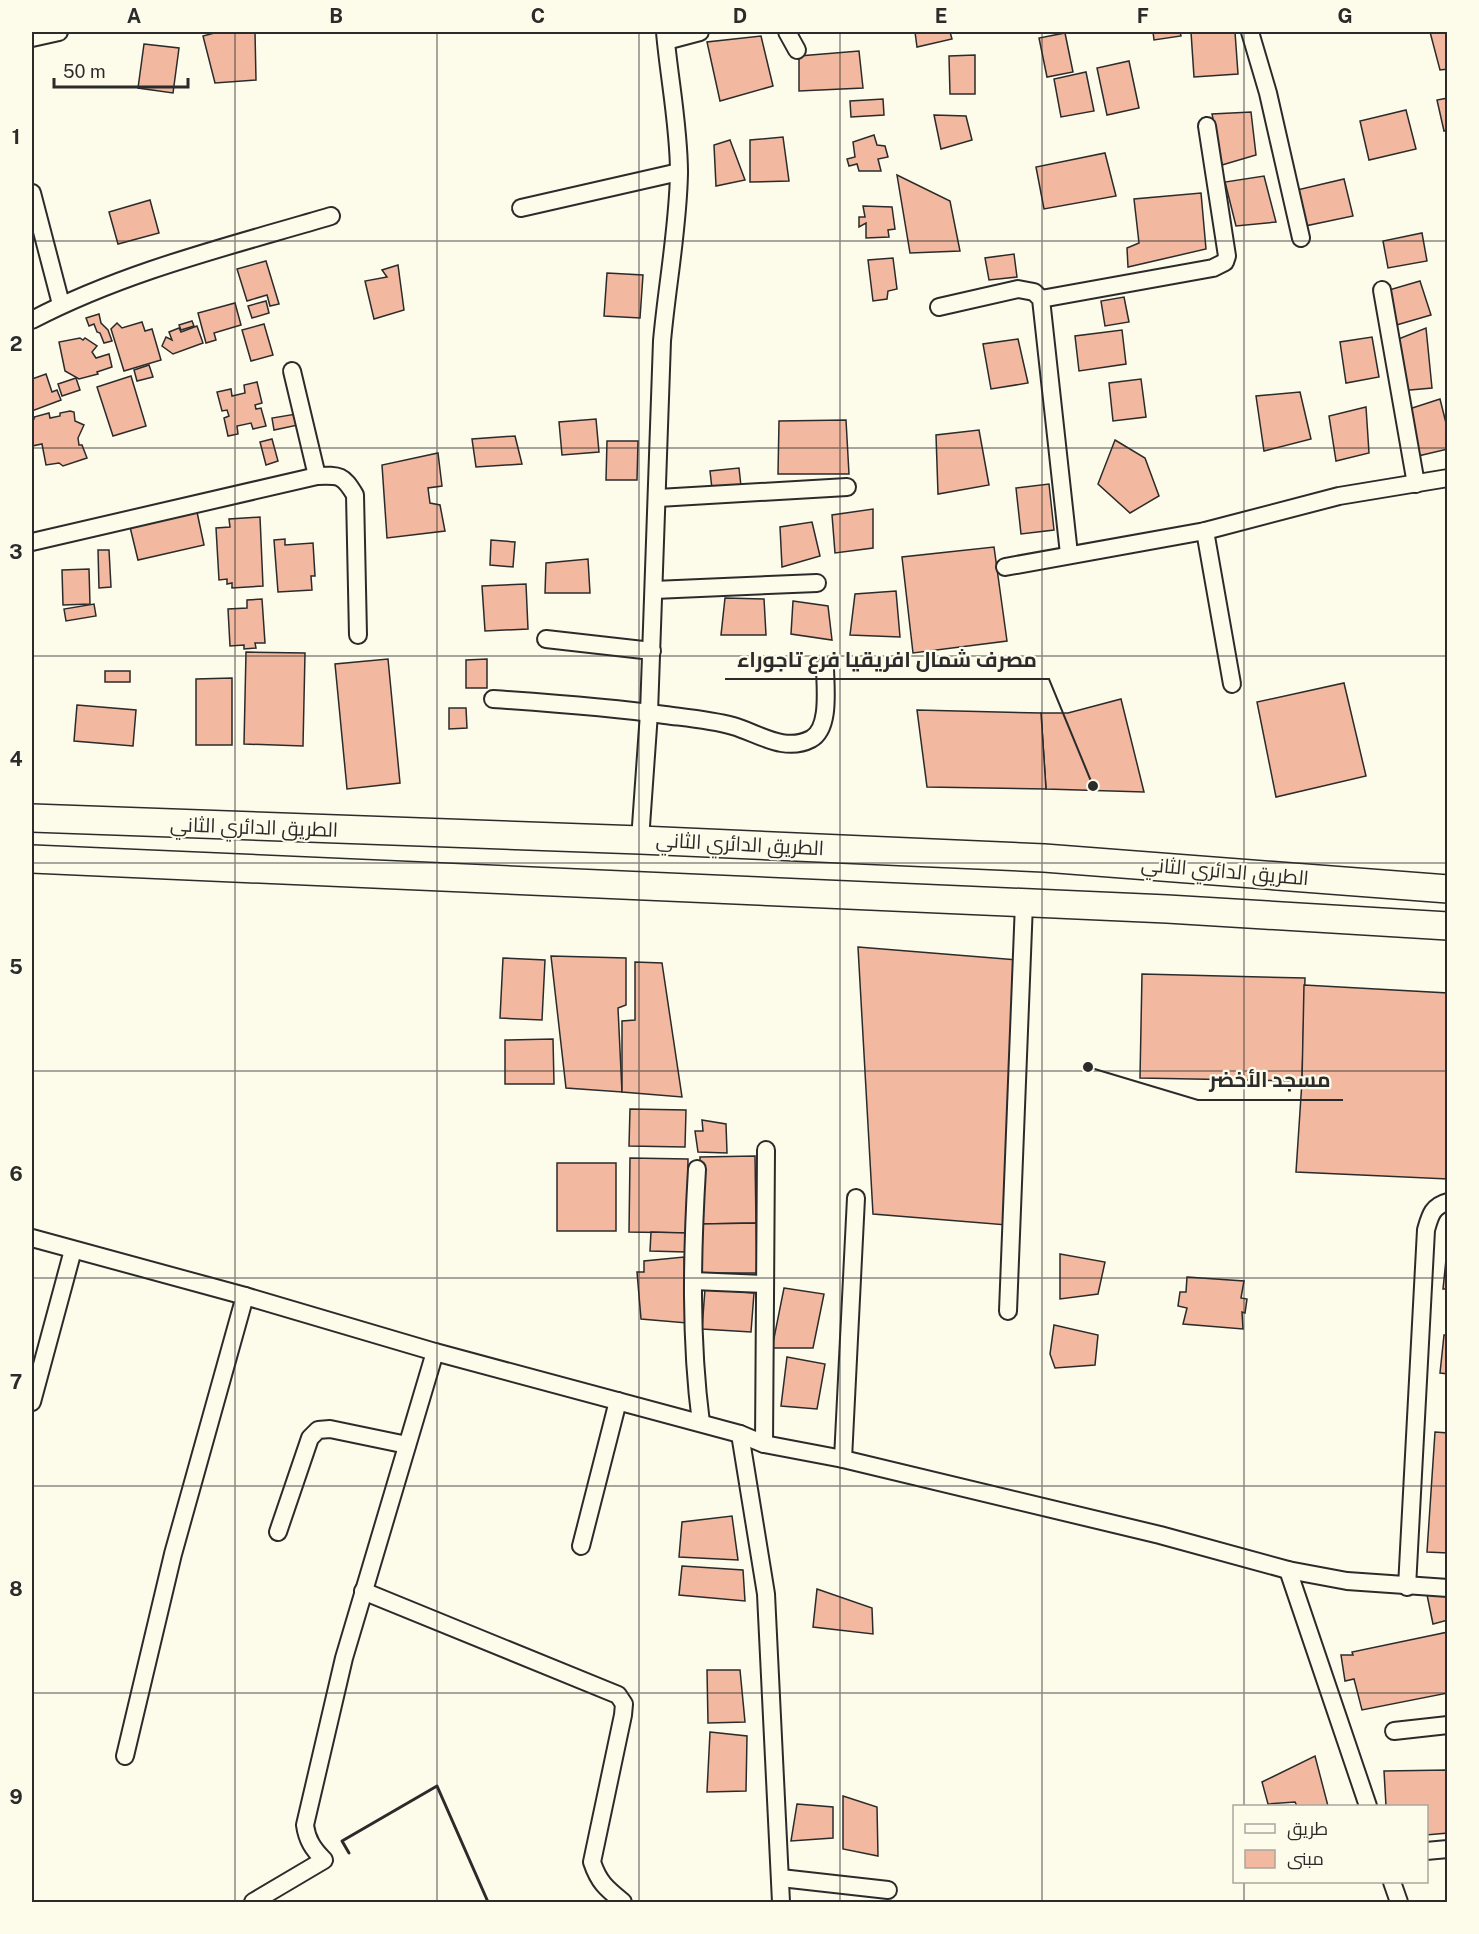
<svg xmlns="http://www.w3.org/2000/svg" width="1479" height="1934" viewBox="0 0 1479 1934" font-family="'Public Sans',Cairo,sans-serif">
<rect width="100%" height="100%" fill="#fdfbea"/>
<g fill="#f2b8a0" stroke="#2b2b2b" stroke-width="1.5">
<polygon points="218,32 255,32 256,80 215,83 203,36"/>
<polygon points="915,32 950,32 952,39 917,47"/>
<polygon points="1153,32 1180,32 1181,36 1154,40"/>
<polygon points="1191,32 1235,32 1238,74 1194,77"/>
<polygon points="1430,32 1448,32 1448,69 1440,70"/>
<polygon points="1065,33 1073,72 1047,77 1039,38"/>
<polygon points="761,36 773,86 720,101 707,42"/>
<polygon points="144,44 179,48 173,93 138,88"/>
<polygon points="859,51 863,88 799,91 799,56"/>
<polygon points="975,55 975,94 950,94 949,56"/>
<polygon points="1129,61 1139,108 1107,115 1097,68"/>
<polygon points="1086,72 1094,111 1061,117 1054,79"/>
<polygon points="1448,98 1448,130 1444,131 1437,100"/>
<polygon points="883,99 884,115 851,117 850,101"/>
<polygon points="1406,110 1416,149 1369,160 1360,121"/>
<polygon points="1251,112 1256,155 1222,165 1212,114"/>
<polygon points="934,115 966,116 972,140 941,149"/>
<polygon points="874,135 877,145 885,146 888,157 878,159 881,171 859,171 857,164 849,166 847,159 855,157 853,142"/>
<polygon points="783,137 789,181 750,182 750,140"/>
<polygon points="730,140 745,180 716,186 714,145"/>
<polygon points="1105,153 1116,196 1044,209 1036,167"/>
<polygon points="897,175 950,201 960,251 910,253"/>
<polygon points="1264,176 1276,222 1236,226 1225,182"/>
<polygon points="1344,179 1353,216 1305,226 1297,190"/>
<polygon points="1201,193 1206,249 1128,267 1127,248 1139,243 1134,199"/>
<polygon points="150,200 159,233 118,244 109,212"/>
<polygon points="863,206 892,207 895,229 888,230 889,237 866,238 866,223 859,227 859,217 865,217"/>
<polygon points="1422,233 1427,261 1388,268 1383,241"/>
<polygon points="1014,254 1017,277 989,280 985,258"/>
<polygon points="893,258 897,289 888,291 887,299 873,301 868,260"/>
<polygon points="266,261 279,304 270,306 267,295 247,301 237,269"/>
<polygon points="398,265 404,310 374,319 365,281 387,277 382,270"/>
<polygon points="607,273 643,275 640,318 604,316"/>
<polygon points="1420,281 1431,315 1393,326 1389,290"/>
<polygon points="1124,297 1129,322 1105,326 1101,301"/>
<polygon points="266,301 269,313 252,318 248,306"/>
<polygon points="235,303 241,325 214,333 216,340 206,343 198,313"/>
<polygon points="99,314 101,323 108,330 112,341 104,343 100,333 97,332 94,324 89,326 86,318"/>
<polygon points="192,321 194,326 181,330 179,325"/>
<polygon points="142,322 145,331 152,329 161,360 124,371 111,329 117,323 122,328"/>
<polygon points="264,324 273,355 251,361 242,330"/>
<polygon points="197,326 203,343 173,354 162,346 166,337 172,340 169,332 179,328 181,332"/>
<polygon points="1426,328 1432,388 1399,391 1391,342"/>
<polygon points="1122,330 1126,364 1079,371 1075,336"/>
<polygon points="1372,337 1379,377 1346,383 1340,342"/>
<polygon points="80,338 83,340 85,338 97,346 92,352 96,358 109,354 112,367 97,372 98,374 79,379 65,371 59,342"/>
<polygon points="1018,339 1028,383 991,389 983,344"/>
<polygon points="149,365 153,377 137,381 134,370"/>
<polygon points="46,374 52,392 57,390 61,400 32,411 32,379"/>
<polygon points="131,376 146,426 113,436 97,387"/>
<polygon points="76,378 80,390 62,396 58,384"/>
<polygon points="1141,379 1146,417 1113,421 1109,383"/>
<polygon points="257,382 262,403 255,405 256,409 261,408 266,426 253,429 251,423 237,426 238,434 228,436 224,418 229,416 227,410 222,411 217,392 231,389 232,396 245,393 244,385"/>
<polygon points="1300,392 1311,439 1264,451 1256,396"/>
<polygon points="1440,399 1448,431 1448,449 1418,456 1403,411"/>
<polygon points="1366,407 1369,453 1336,461 1329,416"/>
<polygon points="70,411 74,412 75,421 84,425 78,438 79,445 82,445 87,458 63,466 59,463 46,465 42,444 32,446 32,420 34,419 34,417 49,413 50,418 60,416 60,413"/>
<polygon points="296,414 298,425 274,430 272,418"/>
<polygon points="596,419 599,452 562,455 559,422"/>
<polygon points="846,420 849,474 778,474 779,421"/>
<polygon points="979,430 989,485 938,494 936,435"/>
<polygon points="515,436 522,464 476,467 472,439"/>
<polygon points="272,439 278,461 266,465 260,442"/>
<polygon points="1115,440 1145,458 1159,496 1130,513 1098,484"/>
<polygon points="607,441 638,441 637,480 606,480"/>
<polygon points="438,453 442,486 428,488 430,503 440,505 445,531 387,538 382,465"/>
<polygon points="739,468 741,486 712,489 710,471"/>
<polygon points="1049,484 1054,530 1021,534 1016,488"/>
<polygon points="873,509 873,548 835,553 832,515"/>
<polygon points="197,512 204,545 138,560 130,527"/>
<polygon points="260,517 263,586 232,588 232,583 227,584 227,579 219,580 216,528 230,527 229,519"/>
<polygon points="812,522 820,556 782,567 780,527"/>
<polygon points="285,539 285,545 313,543 315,576 311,576 312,590 278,592 274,540"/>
<polygon points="491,540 515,542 513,567 490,565"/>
<polygon points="994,547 1007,641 913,653 902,557"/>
<polygon points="98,550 109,550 111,587 99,588"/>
<polygon points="588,559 590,593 545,593 546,563"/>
<polygon points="89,569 90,604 63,605 62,570"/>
<polygon points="526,584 528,629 485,631 482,586"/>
<polygon points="896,591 900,637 850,635 855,594"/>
<polygon points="725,598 764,599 766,635 721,635"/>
<polygon points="262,599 265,643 255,643 256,648 244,649 244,645 230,646 228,609 247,608 247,600"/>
<polygon points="793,601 828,606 832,640 791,634"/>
<polygon points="94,604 96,616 66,621 64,609"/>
<polygon points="246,652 305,653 303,746 244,744"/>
<polygon points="388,659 400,783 347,789 335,664"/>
<polygon points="487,659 487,688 466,688 466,660"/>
<rect x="105" y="671" width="25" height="11"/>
<polygon points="232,678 232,745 196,745 196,679"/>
<polygon points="1344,683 1366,776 1276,797 1257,702"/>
<polygon points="1121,699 1144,792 1046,789 1041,713 1068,713"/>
<polygon points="77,705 136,710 133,746 74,741"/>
<polygon points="449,708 466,708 467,728 449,729"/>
<polygon points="917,710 1041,713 1046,789 927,787"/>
<polygon points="858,947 1018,960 1007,1225 873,1214"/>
<polygon points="551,956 626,958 626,1005 618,1008 622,1092 566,1088"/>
<polygon points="503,958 545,960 542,1020 500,1018"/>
<polygon points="635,962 662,963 682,1097 622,1092 622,1021 635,1020"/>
<polygon points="1142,974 1305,978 1302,1081 1140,1078"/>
<polygon points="1304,985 1448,993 1448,1179 1296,1172 1302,1081"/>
<polygon points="553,1039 554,1084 505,1084 505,1040"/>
<polygon points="630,1109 686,1110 685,1147 629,1146"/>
<polygon points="702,1120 726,1124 727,1153 698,1152 695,1131 703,1131"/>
<polygon points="755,1156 756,1223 700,1224 700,1157"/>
<polygon points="630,1158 688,1159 687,1233 629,1232"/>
<rect x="557" y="1163" width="59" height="68"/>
<polygon points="756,1223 757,1273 701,1273 700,1224"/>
<polygon points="651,1232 687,1233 686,1252 650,1251"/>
<polygon points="1448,1240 1448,1289 1443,1289"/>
<polygon points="1060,1254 1105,1262 1098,1294 1060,1299"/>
<polygon points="684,1257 687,1323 641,1319 637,1272 644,1272 644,1261"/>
<polygon points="1187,1277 1244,1281 1241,1298 1247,1299 1245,1313 1242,1312 1243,1329 1183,1324 1187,1308 1178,1306 1180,1292 1186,1292"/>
<polygon points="784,1288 824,1294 813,1348 772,1348"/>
<polygon points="705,1289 754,1293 751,1332 702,1329"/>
<polygon points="1054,1325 1098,1335 1095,1365 1055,1368 1050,1354"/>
<polygon points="1444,1335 1448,1335 1448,1374 1440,1373"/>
<polygon points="787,1357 825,1364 817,1409 781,1406"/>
<polygon points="1435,1432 1448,1433 1448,1553 1427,1552"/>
<polygon points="732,1516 738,1560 679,1557 682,1522"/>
<polygon points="682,1566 743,1570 745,1601 679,1595"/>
<polygon points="817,1589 872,1608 873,1634 813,1627"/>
<polygon points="1426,1590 1444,1591 1448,1604 1448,1620 1433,1624"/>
<polygon points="1448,1632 1448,1693 1362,1710 1354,1679 1345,1681 1341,1655 1353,1655 1352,1652"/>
<polygon points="707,1670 740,1670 745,1722 708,1723"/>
<polygon points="710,1732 747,1736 746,1791 707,1792"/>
<polygon points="1315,1756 1328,1806 1297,1806 1295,1802 1268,1804 1262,1782"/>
<polygon points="1448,1770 1448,1833 1426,1835 1426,1806 1386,1806 1384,1771"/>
<polygon points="843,1796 877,1807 878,1856 843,1849"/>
<polygon points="797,1804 833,1807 833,1838 791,1841"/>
</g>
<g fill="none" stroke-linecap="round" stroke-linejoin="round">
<g stroke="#2b2b2b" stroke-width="20">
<g id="minor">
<polyline points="787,32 797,50"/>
<polyline points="1250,32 1268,93 1301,238"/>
<polyline points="32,38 59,32"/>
<polyline points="666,41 700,32"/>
<polyline points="32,193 61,304"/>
<polyline points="521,208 679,172"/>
<polyline points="1382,290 1416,484"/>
<polyline points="1041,299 1213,268 1225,262 1227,256 1207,126"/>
<polyline points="939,307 1018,289 1034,292 1041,299 1069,554"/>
<path d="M 32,320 C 126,271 230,246 331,216"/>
<polyline points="292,371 317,476"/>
<polyline points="658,498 847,487"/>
<polyline points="1205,531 1232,684"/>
<path d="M 32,542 L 317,476 C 340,475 343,475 355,495 L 358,635"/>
<polyline points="1005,567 1205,531 1339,496 1448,478"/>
<polyline points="654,590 817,583"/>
<polyline points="546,639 652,651"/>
<path d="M 493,699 C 551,703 608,707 665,715 C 688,718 711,720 733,726 C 758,733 784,753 811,739 C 831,728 825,686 825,666"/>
<path d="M 640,840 L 649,713 L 662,341 C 667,285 678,229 679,173 C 679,126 669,78 665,32"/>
<path d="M 697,1169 C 692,1254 690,1339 701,1423"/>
<polyline points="32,1238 245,1296 435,1352 740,1434 764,1444 843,1459 1160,1535 1288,1570 1347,1581 1448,1588"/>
<polyline points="693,1281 765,1284"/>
<polyline points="1008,1311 1024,903"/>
<polyline points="32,1402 73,1250"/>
<polyline points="740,1434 766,1594 781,1902"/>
<polyline points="764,1444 766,1150"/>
<polyline points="843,1459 856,1198"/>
<polyline points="278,1532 310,1438 318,1430 330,1429 407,1445"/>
<polyline points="581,1546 618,1401"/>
<polyline points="1288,1570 1368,1806"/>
<path d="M 1407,1587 L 1426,1230 C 1430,1216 1432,1206 1448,1202"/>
<path d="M 363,1591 L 618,1695 L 624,1704 L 623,1715 L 592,1862 C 599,1883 607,1889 623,1902"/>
<polyline points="1394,1731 1448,1725"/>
<polyline points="125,1756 173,1554 245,1296"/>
<polyline points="1426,1851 1448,1849"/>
<polyline points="781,1878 888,1890"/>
<polyline points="1392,1882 1399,1902"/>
<path d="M 253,1902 L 324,1860 C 313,1849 307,1840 305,1825 L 344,1658 L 435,1352"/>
</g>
</g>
<g stroke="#2b2b2b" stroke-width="30">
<g id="trunk">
<polyline points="32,818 640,840 1044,858 1448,889"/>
<polyline points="32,859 1167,909 1448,926"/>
</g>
</g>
<use href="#minor" stroke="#fdfbea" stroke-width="16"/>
<use href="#trunk" stroke="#fdfbea" stroke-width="27"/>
<polyline stroke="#2b2b2b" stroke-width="3" points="349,1853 342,1841 437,1786 488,1902"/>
</g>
<path fill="none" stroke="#2b2b2b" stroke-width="1.5" stroke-opacity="0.55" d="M 235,32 L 235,1902M 437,32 L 437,1902M 639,32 L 639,1902M 840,32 L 840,1902M 1042,32 L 1042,1902M 1244,32 L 1244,1806M 32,241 L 1448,241M 32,448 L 1448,448M 32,656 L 1448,656M 32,863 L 1448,863M 32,1071 L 1448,1071M 32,1278 L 1448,1278M 32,1486 L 1448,1486M 32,1693 L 1448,1693M 1244,1882 L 1244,1902"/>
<g text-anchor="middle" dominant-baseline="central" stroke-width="4.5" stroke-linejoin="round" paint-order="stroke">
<g font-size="20" fill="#2b2b2b" stroke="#fdfbea">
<text transform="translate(254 827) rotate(2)">الطريق الدائري الثاني</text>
<text transform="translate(740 844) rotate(3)">الطريق الدائري الثاني</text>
<text transform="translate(1225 871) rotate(5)">الطريق الدائري الثاني</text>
</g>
</g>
<path fill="none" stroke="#2b2b2b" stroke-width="2" d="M1093 786L1049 679H725M1088 1067L1198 1100H1343"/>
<g fill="#2b2b2b" stroke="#fdfbea" stroke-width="2">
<circle cx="1093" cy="786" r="6"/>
<circle cx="1088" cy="1067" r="6"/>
</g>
<g font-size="21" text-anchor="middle" font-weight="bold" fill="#2b2b2b" stroke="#fdfbea" stroke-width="4.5" stroke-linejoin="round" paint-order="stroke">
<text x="887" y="667">مصرف شمال افريقيا فرع تاجوراء</text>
<text x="1270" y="1087">مسجد الأخضر</text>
</g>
<rect width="1479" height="1934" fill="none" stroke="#fdfbea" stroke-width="66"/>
<rect x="1233" y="1805" width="195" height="78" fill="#fdfbea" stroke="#a9a89e" stroke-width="1.5"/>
<rect x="1245" y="1824" width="30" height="9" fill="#fdfbea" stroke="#a9a89e" stroke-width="1.5"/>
<text x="1287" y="1835" font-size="18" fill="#2b2b2b">طريق</text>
<rect x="1245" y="1850" width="30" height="18" fill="#f2b8a0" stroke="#a9a89e" stroke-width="1.5"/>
<text x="1287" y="1865" font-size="18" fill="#2b2b2b">مبنى</text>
<path d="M54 78v9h134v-9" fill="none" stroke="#2b2b2b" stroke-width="3"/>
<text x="63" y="78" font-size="18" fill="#2b2b2b" stroke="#fdfbea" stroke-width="4.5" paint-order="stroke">50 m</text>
<rect x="33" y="33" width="1413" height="1868" fill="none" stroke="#2b2b2b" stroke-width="2"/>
<g font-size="20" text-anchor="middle" font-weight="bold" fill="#2b2b2b">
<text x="134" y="23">A</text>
<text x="336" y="23">B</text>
<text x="538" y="23">C</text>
<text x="740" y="23">D</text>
<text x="941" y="23">E</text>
<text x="1143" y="23">F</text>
<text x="1345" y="23">G</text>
<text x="16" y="144">1</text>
<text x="16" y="351">2</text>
<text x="16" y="559">3</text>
<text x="16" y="766">4</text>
<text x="16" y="974">5</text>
<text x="16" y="1181">6</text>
<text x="16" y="1389">7</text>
<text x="16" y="1596">8</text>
<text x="16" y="1804">9</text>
</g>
</svg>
